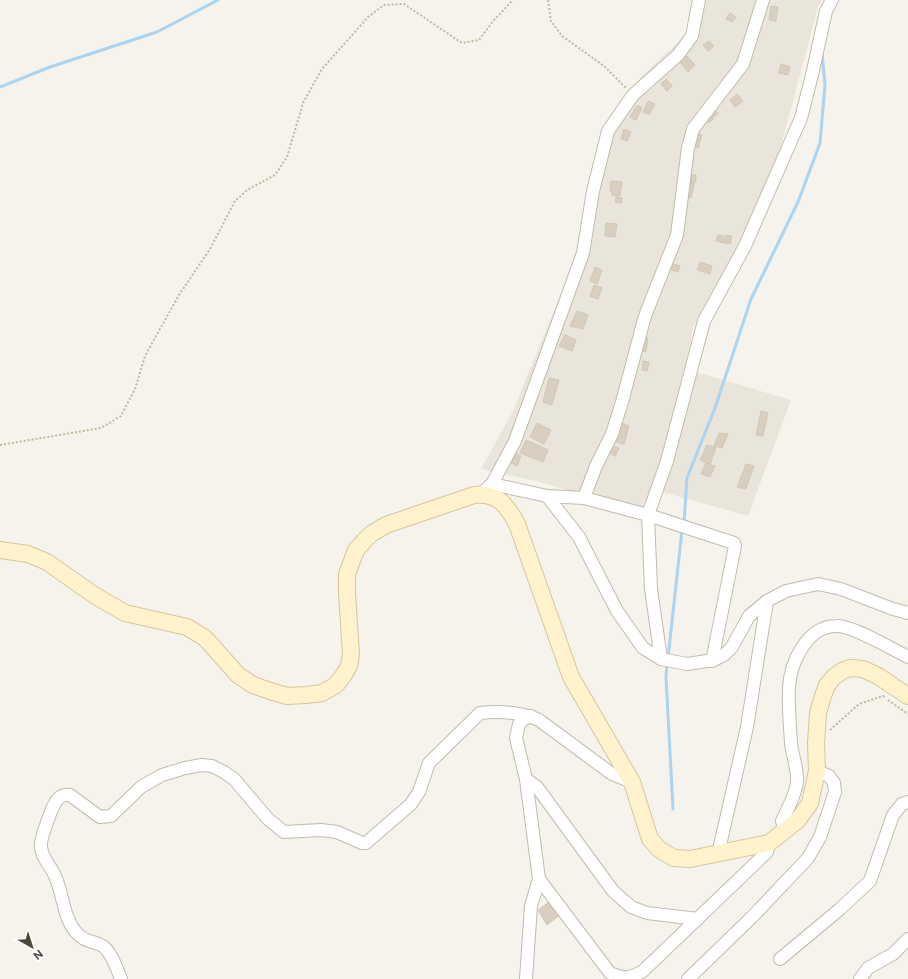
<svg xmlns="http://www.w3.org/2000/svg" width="908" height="979" viewBox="0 0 908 979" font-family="'Public Sans',sans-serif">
<rect width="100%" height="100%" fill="#f6f3ec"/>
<polygon fill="#eae5da" points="704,0 822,0 818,7 774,172 744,239 693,327 686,369 791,400 748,516 652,489 640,511 536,481 481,469 512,413 576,257 604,133 641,77 689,32"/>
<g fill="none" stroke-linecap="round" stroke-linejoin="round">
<g stroke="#a9d4f2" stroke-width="3">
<polyline points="0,87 50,67 157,32 218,0"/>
<polyline points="684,523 687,478 715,408 751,299 798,202 820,143 825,85 822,53"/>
<polyline points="668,658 682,530"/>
<polyline points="667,663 666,677 673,809"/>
</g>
</g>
<g fill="#d8cfc1" stroke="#d3c7b4">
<polygon points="771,6 778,7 776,21 769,20"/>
<polygon points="730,13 736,17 732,22 726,19"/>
<polygon points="709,41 714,46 708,51 703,45"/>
<polygon points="687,56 695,65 688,72 680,62"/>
<polygon points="781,64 790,67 788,75 779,73"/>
<polygon points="666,79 672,86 667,91 661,84"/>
<polygon points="737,94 743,101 735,107 730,100"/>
<polygon points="648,101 655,104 649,115 643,112"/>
<polygon points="637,105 642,108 636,120 630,117"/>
<polygon points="712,107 718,113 709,123 702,117"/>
<polygon points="624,129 631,132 627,141 621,139"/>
<polygon points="694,132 702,135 698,148 690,145"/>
<polygon points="690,175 696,175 696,182 691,183"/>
<polygon points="611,181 622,182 620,196 612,195 612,191 610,191"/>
<polygon points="688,182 694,184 691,198 685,197"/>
<polygon points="616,197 622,198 621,203 615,202"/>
<polygon points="606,223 617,224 615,237 605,236"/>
<polygon points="718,235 724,236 723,243 716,241"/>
<polygon points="726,235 732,236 730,244 724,243"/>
<polygon points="700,262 712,266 710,274 697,270"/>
<polygon points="671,263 680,266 678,272 669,269"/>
<polygon points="595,267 602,270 597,284 590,281"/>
<polygon points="594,285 602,288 598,299 590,296"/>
<polygon points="577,311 588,315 583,329 570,326"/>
<polygon points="565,335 576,340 572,351 559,346"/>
<polygon points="641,336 648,338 646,352 639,350"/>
<polygon points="643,361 649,362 647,371 642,370"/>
<polygon points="549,378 559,380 552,405 543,402"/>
<polygon points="761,411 768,413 763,436 756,435"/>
<polygon points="537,423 551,430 544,444 530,437"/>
<polygon points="621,423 629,426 624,444 616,442"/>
<polygon points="719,433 728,434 722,448 714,446"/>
<polygon points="526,440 548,450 543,462 520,453"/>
<polygon points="707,445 716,447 710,465 700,460"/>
<polygon points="612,446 619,448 615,456 609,453"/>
<polygon points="515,453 521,456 517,466 511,463"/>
<polygon points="706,463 715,466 710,477 701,474"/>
<polygon points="746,464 754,466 746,489 737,487"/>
<polygon points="553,899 561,914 547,925 538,910"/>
</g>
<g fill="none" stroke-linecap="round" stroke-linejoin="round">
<g stroke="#c2bbae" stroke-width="14">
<g id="street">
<polyline points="492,484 547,496 584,498 648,515 734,543 735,546 712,661"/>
<polyline points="481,494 492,484 515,441 583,253 593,191 608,131 633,95 678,55 692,36 699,0"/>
<polyline points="547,496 579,537 617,611 643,648 661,659 687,664 714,660 724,655 732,647 749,616 767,601 786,591 818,584 841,589 893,609 908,613"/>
<polyline points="584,498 596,466 612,434 622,402 645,316 677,235 688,148 693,129 743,64 763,0"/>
<polyline points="661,659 651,589 648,515 667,461 704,321 745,246 801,118 812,75 826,11 832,0"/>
<polyline points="526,779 537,787 613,891 631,907 647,913 698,919"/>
<path d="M 785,830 L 782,821 C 787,809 796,795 797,782 C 798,769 792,755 791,743 C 790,725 788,706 789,688 C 790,663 807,626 836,626 C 852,625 892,649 908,657"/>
<polyline points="718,854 747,727 767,601"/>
<path d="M 539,879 L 610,973 C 626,979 629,979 643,971 L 767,852 L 769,843"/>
<polyline points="780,959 840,909 870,881 893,815 902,804 908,802"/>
<path d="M 121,979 C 117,969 111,950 101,945 C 90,940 84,942 75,931 C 63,916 63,893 55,876 C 51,866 39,855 41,843 C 42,834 47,823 50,814 C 54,804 58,793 70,795 L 100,817 L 111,816 L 141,787 L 162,775 L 185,768 L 202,765 L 212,766 L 224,772 L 234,779 L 268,819 L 284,832 L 321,830 L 337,832 L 362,843 L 366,843 L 411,804 L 419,792 L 429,763 L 480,713 C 499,711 521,712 539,720 L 612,774 L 632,782"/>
<polyline points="526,979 531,906 539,879 526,779 516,738 519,724 524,719 531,716"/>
<polyline points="688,979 752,917 808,858 820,837 835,792 834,783 829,776 817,771"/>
<polyline points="860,979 868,968 893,954 908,939"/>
</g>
</g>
<g stroke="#d6c79b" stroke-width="18">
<path id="secondary" d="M 0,550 L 28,554 L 47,562 L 94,595 L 125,613 L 187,627 L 205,638 L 238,675 L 253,685 L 270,691 L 287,696 L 306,695 L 322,693 L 336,685 L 343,676 L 349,666 L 351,654 L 347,593 L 347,574 L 356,550 L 364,541 L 371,534 L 386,525 L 474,495 C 498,493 507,505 517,524 L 571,677 L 632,782 L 650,839 L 660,850 L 674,858 L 690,859 L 769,843 L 798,820 L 810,803 L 817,771 L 816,743 L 818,713 L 823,696 L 827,685 L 834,677 L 842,671 L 850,668 L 863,669 L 878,676 L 908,696"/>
</g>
<g stroke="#c4b79f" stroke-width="2" stroke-dasharray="2 2" stroke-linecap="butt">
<polyline points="548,0 551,21 562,36 604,66 626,88"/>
<polyline points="0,445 101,428 121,416 135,389 145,356 179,295 210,249 235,201 247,190 275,175 287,157 303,103 322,69 368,17 384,5 404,4 462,43 479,40 494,20 513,0"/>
<polyline points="888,700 908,714"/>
<polyline points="830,730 859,704 883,696 885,697"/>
</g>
<use href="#street" stroke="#fff" stroke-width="12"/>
<use href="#secondary" stroke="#fff3cd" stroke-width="16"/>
</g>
<g transform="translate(32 947) rotate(141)" stroke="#ffffff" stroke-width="3" paint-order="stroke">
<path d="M0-3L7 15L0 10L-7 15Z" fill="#4b4439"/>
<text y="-6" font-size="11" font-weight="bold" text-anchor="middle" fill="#4b4439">N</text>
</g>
</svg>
